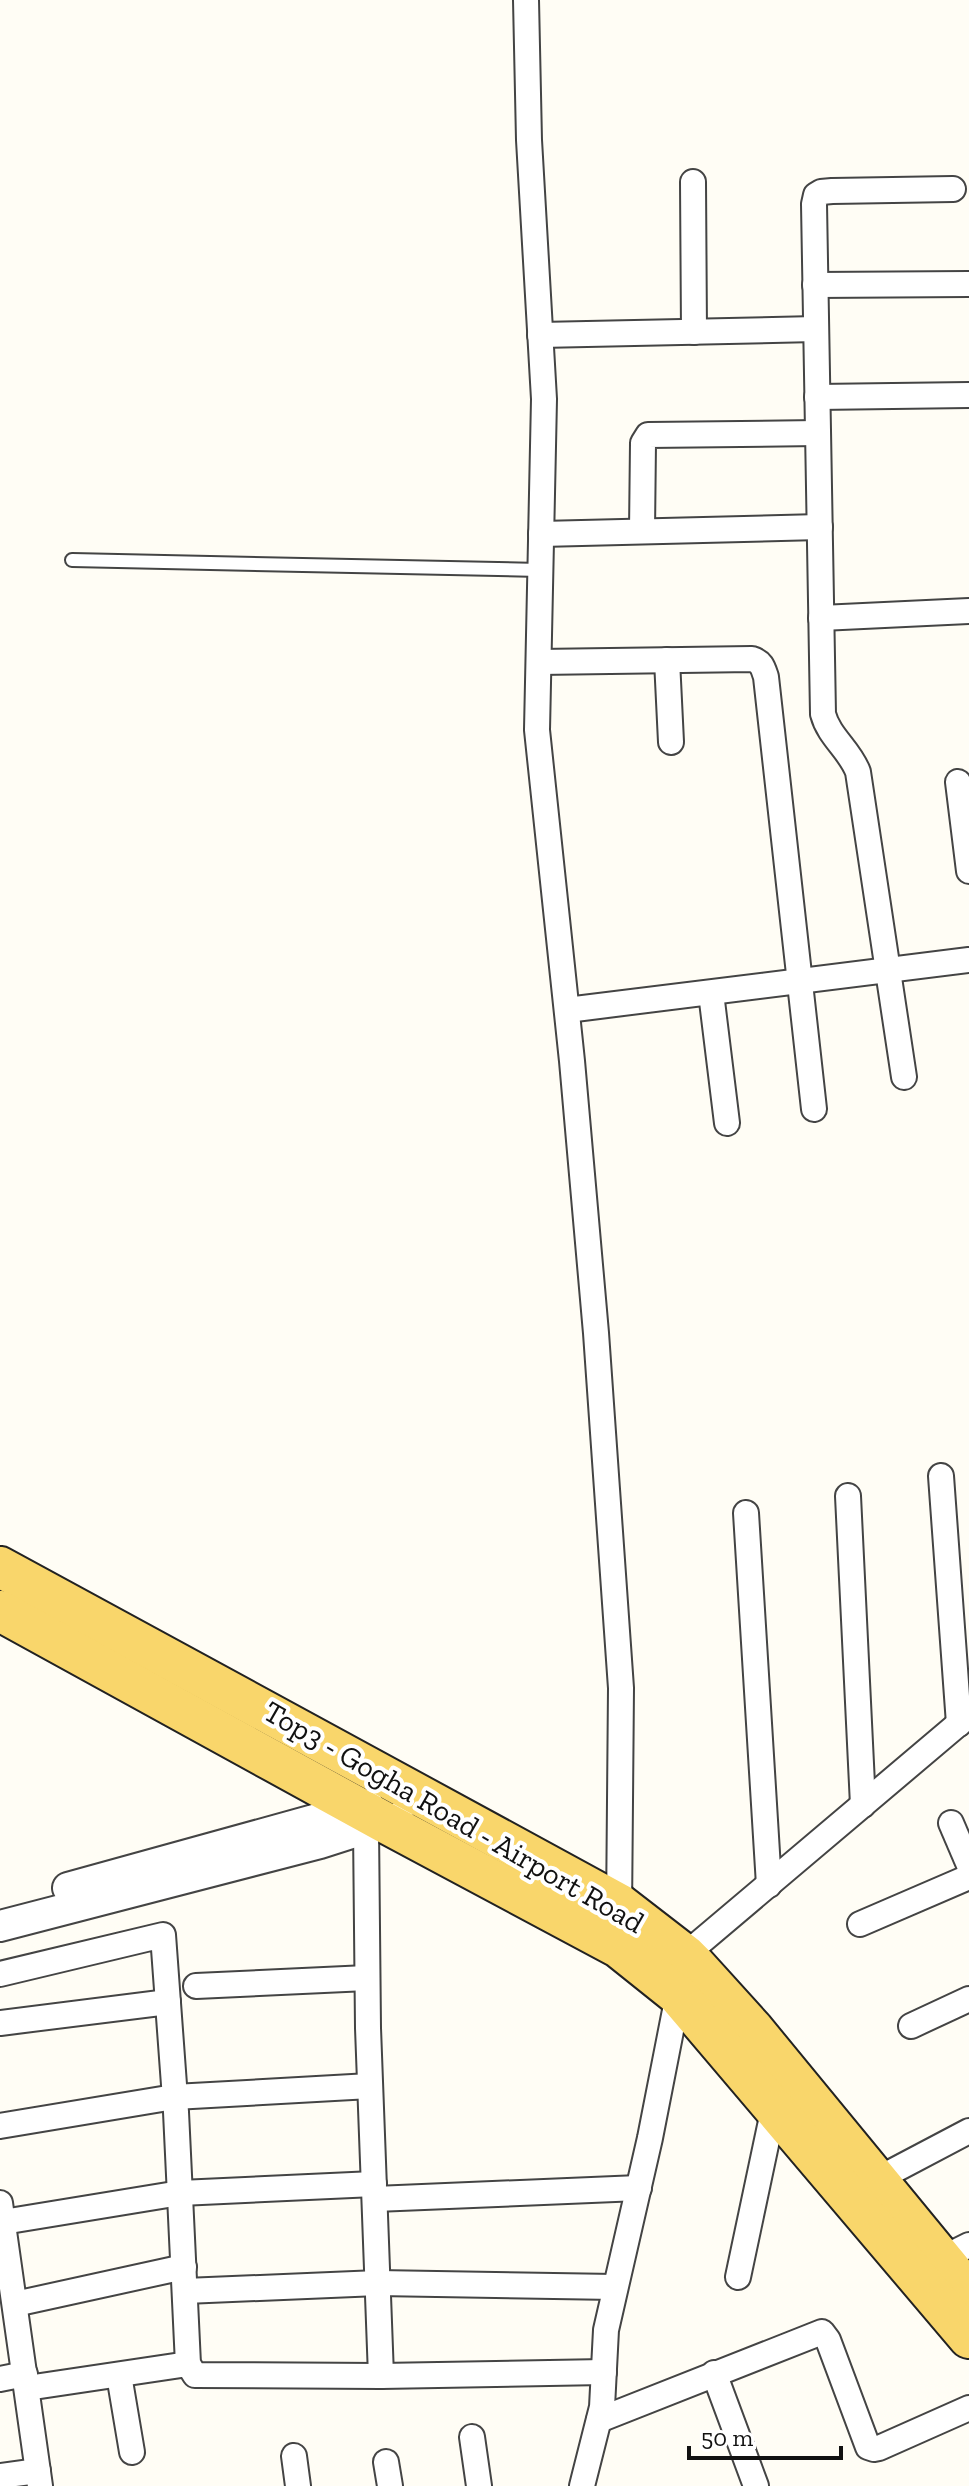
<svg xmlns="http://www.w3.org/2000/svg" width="969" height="2486" viewBox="0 0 969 2486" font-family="'Zilla Slab',serif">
<rect width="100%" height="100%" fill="#fffdf5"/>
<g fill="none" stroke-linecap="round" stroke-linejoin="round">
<g stroke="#444" stroke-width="16">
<polyline id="service" points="72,560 540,570"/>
</g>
<g stroke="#444" stroke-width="28">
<g id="minor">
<polyline points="526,0 529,140 544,399 537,730 572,1061 596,1333 621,1688 619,1913"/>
<polyline points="693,182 694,332"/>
<polyline points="815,285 969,284"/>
<polyline points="540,335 816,329"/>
<polyline points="817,397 969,395"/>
<polyline points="642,531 643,443 648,435 818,433"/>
<polyline points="541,534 820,527"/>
<polyline points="821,618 969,611"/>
<polyline points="667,660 671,742"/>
<path d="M 539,662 L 752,659 C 762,662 763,668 766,677 L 814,1109"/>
<polyline points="958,782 969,871"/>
<polyline points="711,993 727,1123"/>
<polyline points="567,1010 969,960"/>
<path d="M 904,1077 L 858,772 C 850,750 829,737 823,714 L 814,204 L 816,195 L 821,192 L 832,191 L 953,189"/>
<polyline points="941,1476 959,1724"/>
<polyline points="848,1496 863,1805"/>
<polyline points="746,1513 769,1885"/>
<polyline points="951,1823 969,1865"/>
<polyline points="366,1828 368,2028 381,2376"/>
<polyline points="860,1924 969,1877"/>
<polyline points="678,1961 969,1715"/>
<polyline points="0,1974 163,1935 176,2112 188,2364 195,2375 381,2376 604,2372"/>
<polyline points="196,1986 367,1978"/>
<polyline points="0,2023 168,2002"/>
<polyline points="911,2026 969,1999"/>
<polyline points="0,2126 174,2097 370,2086"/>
<polyline points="876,2180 969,2131"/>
<polyline points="375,2199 639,2188"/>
<polyline points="0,2203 40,2486"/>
<polyline points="3,2222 180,2193 374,2184"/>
<polyline points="941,2259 969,2245"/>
<polyline points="738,2277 774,2107"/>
<polyline points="185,2291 378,2283 615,2287"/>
<polyline points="15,2304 184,2267"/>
<polyline points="714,2373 756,2486"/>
<polyline points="119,2375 132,2452"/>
<polyline points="0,2379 25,2374"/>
<polyline points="27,2388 188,2364"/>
<polyline points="599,2420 822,2332 828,2340 868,2447 874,2449 879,2448 969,2408"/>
<polyline points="472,2437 479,2486"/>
<polyline points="294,2456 298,2486"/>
<polyline points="386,2462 390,2486"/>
<polyline points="0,2476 38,2471"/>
<polyline points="582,2486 602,2407 606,2330 650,2138 678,1995"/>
</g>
</g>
<g stroke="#444" stroke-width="34">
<g id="tertiary">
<polyline points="68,1888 368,1805"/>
<polyline points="0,1926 320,1843 398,1818"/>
</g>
</g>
<g stroke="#222" stroke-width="44">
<g id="primary">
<polyline points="0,1567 619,1904 685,1955 696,1966 753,2029 969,2292"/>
<polyline points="0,1611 384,1822 618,1947 678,1995 969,2338"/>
</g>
</g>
<use href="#service" stroke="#fff" stroke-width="12"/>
<use href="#minor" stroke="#fff" stroke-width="24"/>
<use href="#tertiary" stroke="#fff" stroke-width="30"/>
<use href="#primary" stroke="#f9d66b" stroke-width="40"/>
</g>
<g text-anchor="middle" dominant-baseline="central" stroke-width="8" stroke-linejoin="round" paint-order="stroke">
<g font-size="30" fill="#111" stroke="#fff">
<text transform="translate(454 1817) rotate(30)">Top3 - Gogha Road - Airport Road</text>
</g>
</g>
<path d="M689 2446v12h152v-12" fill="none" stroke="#111111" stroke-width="4"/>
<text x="701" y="2446" font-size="24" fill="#111111" stroke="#ffffff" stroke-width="6" paint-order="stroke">50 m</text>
</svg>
